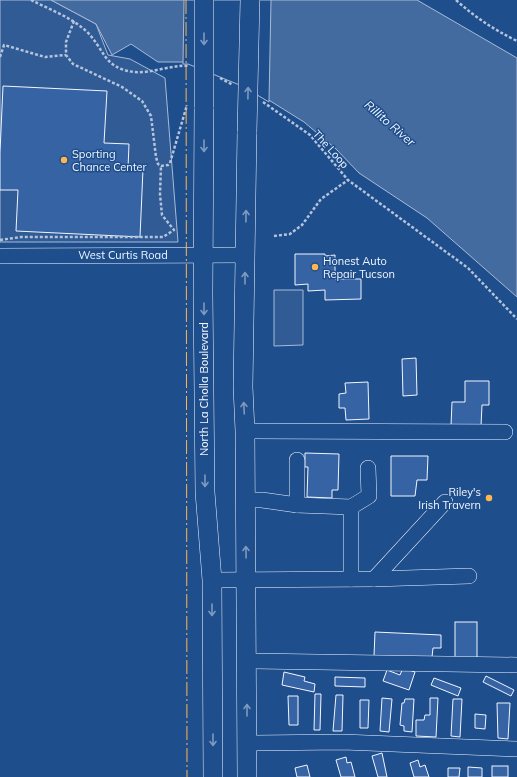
<svg xmlns="http://www.w3.org/2000/svg" width="517" height="777" viewBox="0 0 517 777" font-family="Mulish,sans-serif">
<rect width="100%" height="100%" fill="#1f4e8c"/>
<g fill="#305b95" stroke="#a8bbd7">
<polygon points="0,0 51,0 96,24 108,55 130,59 165,78 178,242 0,242"/>
<polygon points="274,290 303,290 303,345 274,346"/>
</g>
<polygon fill="#446ba0" stroke="#a8bbd7" points="51,0 417,0 517,58 517,297 427,218 359,173 336,149 304,122 243,84 188,62 158,62 131,44 112,55 96,24"/>
<polygon fill="#1f4e8c" stroke="#a8bbd7" points="184,0 271,0 269,102 242,86 188,64 183,64"/>
<g fill="#3563a3" stroke="#f2f6ff">
<polygon points="3,86 107,91 104,143 129,144 128,168 143,169 140,237 16,231 18,190 0,190 0,152"/>
<polygon points="295,254 325,254 325,256 335,255 335,279 361,279 361,299 325,300 325,290 308,291 308,284 295,285"/>
<polygon points="416,358 417,395 403,396 402,359"/>
<polygon points="465,381 489,381 489,405 482,405 481,426 451,426 452,402 465,402"/>
<polygon points="368,382 369,419 346,420 345,408 339,408 339,394 346,393 345,383"/>
<polygon points="305,453 339,454 338,490 332,490 332,498 307,497 308,467 305,467"/>
<polygon points="391,456 428,456 427,480 417,480 415,496 391,496"/>
<rect x="455" y="622" width="22" height="38"/>
<polygon points="375,632 441,635 441,648 433,648 432,657 374,656"/>
<polygon points="403,668 415,672 409,690 383,681 387,670 400,675"/>
<polygon points="284,672 305,677 304,681 315,684 314,692 282,685"/>
<polygon points="486,676 514,690 511,696 483,682"/>
<polygon points="335,677 365,678 365,687 335,686"/>
<polygon points="434,678 461,688 458,696 431,685"/>
<polygon points="315,694 321,694 320,730 314,730"/>
<polygon points="336,695 343,695 342,731 333,731"/>
<polygon points="288,696 298,696 298,725 289,725"/>
<polygon points="382,698 392,699 389,732 380,731"/>
<polygon points="430,698 438,698 436,737 416,736 416,720 424,720 425,715 430,715"/>
<polygon points="405,699 414,699 412,732 404,731 404,726 400,725 402,703 404,703"/>
<polygon points="453,699 462,699 460,737 451,736"/>
<polygon points="360,700 369,700 368,728 360,728"/>
<polygon points="497,703 510,703 508,739 498,738"/>
<polygon points="475,714 486,715 485,729 475,728"/>
<polygon points="382,753 387,777 378,777 372,756"/>
<polygon points="346,757 347,763 351,762 355,777 341,777 336,760"/>
<polygon points="418,760 420,767 425,765 429,777 414,777 410,763"/>
<polygon points="307,765 310,777 297,777 295,768"/>
<rect x="492" y="766" width="16" height="11"/>
<polygon points="468,767 482,768 482,777 468,777"/>
<polygon points="448,768 460,768 459,777 448,777"/>
</g>
<g fill="none" stroke-linecap="round" stroke-linejoin="round">
<g stroke="#f2f6ff" stroke-width="16">
<g id="minor">
<polyline points="0,256 246,255"/>
<polyline points="245,431 505,432"/>
<polyline points="297,460 297,505"/>
<polyline points="246,500 262,500 297,505 351,507 369,496 368,468"/>
<polyline points="351,579 351,507"/>
<polyline points="374,579 445,502"/>
<polyline points="212,580 374,579 469,576"/>
<polyline points="247,661 517,665"/>
<polyline points="247,743 343,742 517,749"/>
</g>
</g>
<g stroke="#f2f6ff" stroke-width="20">
<g id="major">
<polyline points="204,107 203,294 205,492 212,580 213,777"/>
<polyline points="247,777 245,431 243,387 247,132"/>
</g>
</g>
<g stroke="#b3c4dc" stroke-width="2.5" stroke-dasharray="3 2" stroke-linecap="butt">
<path d="M 31,0 C 49,9 70,17 85,30 C 105,48 102,68 134,72 C 150,74 174,64 189,66"/>
<path d="M 456,0 C 476,18 493,29 517,41"/>
<polyline points="74,21 66,42 66,55 73,64 122,87 142,101 151,116 156,157 158,164 161,166 168,165 170,163 187,105"/>
<polyline points="0,57 4,45 45,57 66,55"/>
<polyline points="220,78 233,85"/>
<polyline points="263,102 310,135 348,180 468,268 517,319"/>
<polyline points="274,236 290,234 302,225 321,199 348,180"/>
<polyline points="0,240 21,237 163,237 174,230 162,215 160,194 161,166"/>
</g>
<use href="#minor" stroke="#1f4e8c" stroke-width="15"/>
<use href="#major" stroke="#1f4e8c" stroke-width="19"/>
<g stroke="#f2f6ff" stroke-width="20" stroke-linecap="butt">
<g id="major-bridge">
<polyline points="204,0 204,107"/>
<polyline points="247,132 250,0"/>
</g>
</g>
<use href="#major-bridge" stroke="#1f4e8c" stroke-width="19"/>
<polyline stroke="#ffb74d" stroke-width="1" stroke-dasharray="14 3 2 3" stroke-linecap="butt" points="186,0 187,777"/>
</g>
<defs><path id="oneway-shaft" d="M-6 0H5M1.5-3L5.5 0L1.5 3" fill="none" stroke-width="1.6" stroke-linecap="round" stroke-linejoin="round"/></defs>
<g stroke="#7e9ac0">
<use href="#oneway-shaft" transform="translate(204 39) rotate(90)"/>
<use href="#oneway-shaft" transform="translate(248 93) rotate(-89)"/>
<use href="#oneway-shaft" transform="translate(204 146) rotate(90)"/>
<use href="#oneway-shaft" transform="translate(246 216) rotate(-89)"/>
<use href="#oneway-shaft" transform="translate(245 278) rotate(-90)"/>
<use href="#oneway-shaft" transform="translate(204 309) rotate(90)"/>
<use href="#oneway-shaft" transform="translate(244 408) rotate(-93)"/>
<use href="#oneway-shaft" transform="translate(205 481) rotate(90)"/>
<use href="#oneway-shaft" transform="translate(246 552) rotate(-91)"/>
<use href="#oneway-shaft" transform="translate(212 610) rotate(90)"/>
<use href="#oneway-shaft" transform="translate(247 710) rotate(-90)"/>
<use href="#oneway-shaft" transform="translate(213 740) rotate(90)"/>
</g>
<g fill="#ffb74d" stroke="#1f4e8c" stroke-width="1.5">
<circle cx="64" cy="160" r="4"/>
<circle cx="315" cy="267" r="4"/>
<circle cx="489" cy="498" r="4"/>
</g>
<g text-anchor="middle" dominant-baseline="central" stroke-width="3" stroke-linejoin="round" paint-order="stroke">
<g font-size="11" fill="#f2f6ff" stroke="#1f4e8c">
<text transform="translate(331 149) rotate(48)">The Loop</text>
<text x="123" y="255">West Curtis Road</text>
<text transform="translate(204 389) rotate(-90)">North La Cholla Boulevard</text>
</g>
<g font-size="11" fill="#f2f6ff" stroke="#1f4e8c" text-anchor="start">
<text x="72" y="154">Sporting<tspan x="72" dy="13">Chance Center</tspan></text>
<text x="323" y="261">Honest Auto<tspan x="323" dy="13">Repair Tucson</tspan></text>
<text x="481" y="492" text-anchor="end">Riley's<tspan x="481" dy="13">Irish Travern</tspan></text>
</g>
<g font-size="12" font-style="italic" fill="#f2f6ff" stroke="#1f4e8c">
<text transform="translate(390 123) rotate(41)">Rillito River</text>
</g>
</g>
</svg>
